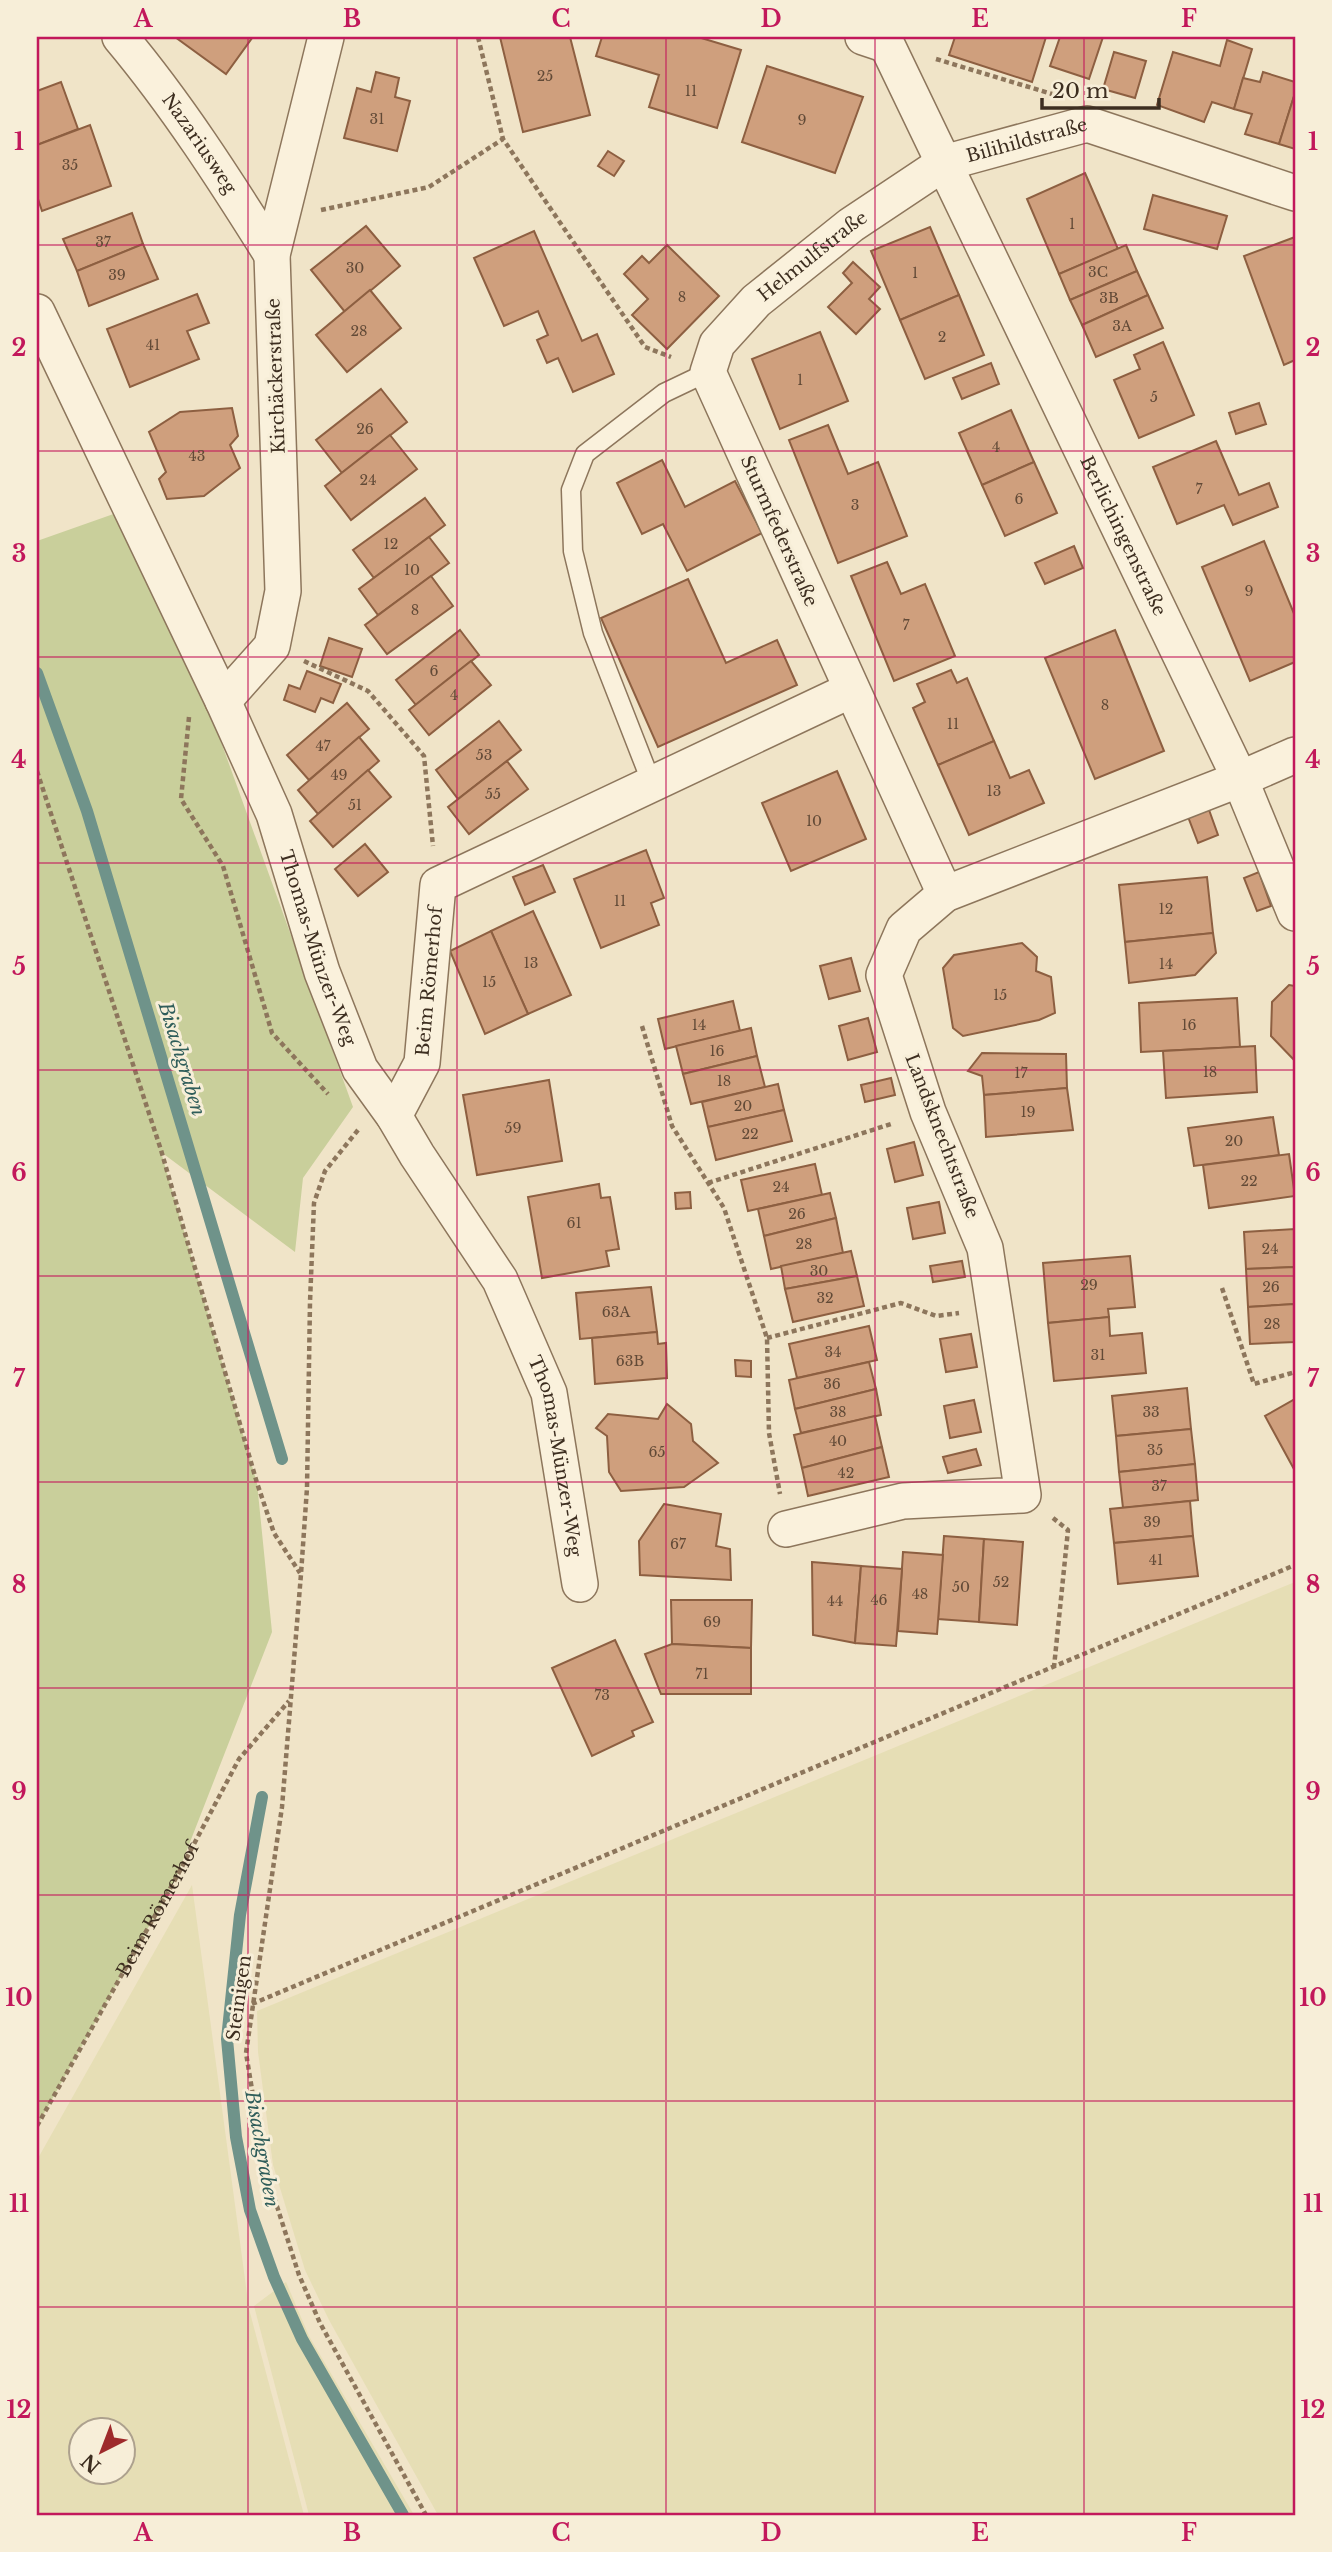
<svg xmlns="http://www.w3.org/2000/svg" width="1332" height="2552" viewBox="0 0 1332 2552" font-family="'Libre Baskerville',serif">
<rect width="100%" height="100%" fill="#f0e4c8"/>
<g fill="#e6deb5" fill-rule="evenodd">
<polygon points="1295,1582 1295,2515 438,2515 329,2320 305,2270 273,2165 258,2052 257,2011"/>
<path d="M 192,1885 L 249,2309 L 304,2515 L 37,2515 L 37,2160 ZM 80,2430 L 122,2430 L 122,2472 L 80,2472 Z"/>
<polygon points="286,2282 309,2336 414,2515 309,2515 254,2306"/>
</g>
<polygon fill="#c9cf9b" points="122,511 216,728 353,1107 303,1178 295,1252 161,1152 257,1483 272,1632 176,1878 37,2126 37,541"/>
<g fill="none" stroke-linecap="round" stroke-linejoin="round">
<g stroke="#6f938a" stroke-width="12">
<polyline points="37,673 87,811 282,1459"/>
<polyline points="262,1797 240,1915 227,2039 236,2137 250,2210 274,2277 302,2339 403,2515"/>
</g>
</g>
<g fill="#cf9f7d" stroke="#8d5f41" stroke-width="2">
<polygon points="175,37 250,37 252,38 226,74"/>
<polygon points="500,37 570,37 590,115 523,132"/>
<polygon points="602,37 698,37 741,50 717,128 649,107 659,75 596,56"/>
<polygon points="955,37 1046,37 1032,82 949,55"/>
<polygon points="1060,37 1103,37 1089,79 1050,66"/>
<polygon points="1227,40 1252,49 1234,109 1212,102 1204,122 1157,105 1173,52 1220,66"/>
<polygon points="1114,52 1146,61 1135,98 1103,89"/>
<polygon points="767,66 863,97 835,173 742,142"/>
<polygon points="376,72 399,78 395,97 410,101 397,151 344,138 357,88 371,92"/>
<polygon points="1263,72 1295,82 1295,93 1279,144 1245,134 1252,114 1234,109 1243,78 1260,82"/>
<polygon points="61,82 78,129 37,145 37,91"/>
<polygon points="1295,93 1295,149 1279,144"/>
<polygon points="90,125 111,186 42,211 37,196 37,145"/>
<polygon points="608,151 624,161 614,176 598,166"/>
<polygon points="1085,173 1118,249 1059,274 1027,199"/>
<polygon points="1153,195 1227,216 1217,249 1144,229"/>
<polygon points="132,213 143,244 77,271 63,239"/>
<polygon points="366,226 400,266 345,312 311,270"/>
<polygon points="930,227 959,295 900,320 871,251"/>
<polygon points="534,231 582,341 597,334 614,374 573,392 558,358 547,363 537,340 548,335 538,311 504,326 474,258"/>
<polygon points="1295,237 1295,360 1284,365 1244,256"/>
<polygon points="143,244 158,279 89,306 77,271"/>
<polygon points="667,245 719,296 667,349 632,315 648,299 624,274 642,256 649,263"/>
<polygon points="1126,245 1137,271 1070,300 1059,274"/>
<polygon points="853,262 880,287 869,299 880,309 856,334 828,307 852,283 843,273"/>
<polygon points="1137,271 1148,295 1082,325 1070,300"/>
<polygon points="370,290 401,328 347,372 316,335"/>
<polygon points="197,294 209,323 187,331 199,359 130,387 107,329"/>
<polygon points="959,295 984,355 925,379 900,320"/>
<polygon points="1148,295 1163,328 1096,357 1082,325"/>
<polygon points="820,332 848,401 780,429 752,359"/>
<polygon points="1163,342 1194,415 1139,438 1114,380 1140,369 1134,355"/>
<polygon points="991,363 999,384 962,399 953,378"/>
<polygon points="381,389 407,422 342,473 316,440"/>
<polygon points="1259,403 1266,424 1236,434 1229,413"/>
<polygon points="232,408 238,436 230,445 240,468 204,496 167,499 159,479 166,472 149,432 180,412"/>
<polygon points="1011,410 1034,462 982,485 959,433"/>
<polygon points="828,425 848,474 878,462 907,536 838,563 789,440"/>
<polygon points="390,435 417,469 351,520 325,486"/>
<polygon points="1216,441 1239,495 1269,483 1278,507 1233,525 1224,505 1177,524 1153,467"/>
<polygon points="662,460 685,507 735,481 762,533 687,571 663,524 642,534 617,483"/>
<polygon points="1034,462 1057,513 1005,536 982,485"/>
<polygon points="425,498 445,525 374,578 353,550"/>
<polygon points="429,537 449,563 378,615 359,589"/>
<polygon points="1264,541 1295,616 1295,662 1250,681 1202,567"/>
<polygon points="1074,546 1083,568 1045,584 1035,563"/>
<polygon points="887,562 901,594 925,584 955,656 894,681 851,576"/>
<polygon points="431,576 453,606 387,654 365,625"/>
<polygon points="688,579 726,663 777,640 797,685 658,747 601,618"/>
<polygon points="460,630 479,655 416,705 396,680"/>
<polygon points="1115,630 1164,751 1095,779 1045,658"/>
<polygon points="329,638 362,649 352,677 320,666"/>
<polygon points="471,661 491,685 429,735 409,710"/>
<polygon points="951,670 957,683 967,678 994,741 938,765 913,708 925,702 917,684"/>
<polygon points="307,671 341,684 333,703 321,698 315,712 284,700 289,685 300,689"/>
<polygon points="347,703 369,729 309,780 287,755"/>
<polygon points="499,721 521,750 458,799 436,770"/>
<polygon points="359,737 379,761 318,814 298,790"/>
<polygon points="994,741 1010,778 1029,770 1044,803 969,835 938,765"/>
<polygon points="507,761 528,789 469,834 448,807"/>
<polygon points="368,770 391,797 333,847 310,821"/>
<polygon points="837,771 866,839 791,871 762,803"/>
<polygon points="1208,807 1218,835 1198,843 1187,814"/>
<polygon points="365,844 388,872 358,896 335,869"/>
<polygon points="646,850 664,898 651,903 659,925 601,948 574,879"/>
<polygon points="543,865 555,892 525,905 513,877"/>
<polygon points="1259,872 1271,906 1257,911 1244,878"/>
<polygon points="1207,877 1213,933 1125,942 1119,885"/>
<polygon points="533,911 571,995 528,1014 491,931"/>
<polygon points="491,931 528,1014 485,1034 450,951"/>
<polygon points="1213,933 1216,953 1195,975 1129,983 1125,942"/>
<polygon points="1022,943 1037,957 1036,971 1051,977 1055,1013 1039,1020 963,1036 953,1028 943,968 954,955"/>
<polygon points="851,958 860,991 829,999 820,966"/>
<polygon points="1289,985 1295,986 1295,1061 1271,1036 1272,1002"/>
<polygon points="1237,998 1240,1047 1141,1052 1139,1003"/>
<polygon points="733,1001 740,1031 665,1049 658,1019"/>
<polygon points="868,1018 877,1052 848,1060 839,1026"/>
<polygon points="751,1028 757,1056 683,1074 676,1046"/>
<polygon points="1255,1046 1257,1092 1166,1098 1163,1051"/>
<polygon points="982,1053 1066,1054 1067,1088 984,1095 982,1076 968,1071"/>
<polygon points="757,1056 765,1087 691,1104 683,1074"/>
<polygon points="891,1078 895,1095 865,1102 861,1085"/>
<polygon points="549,1080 562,1161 477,1175 463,1095"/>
<polygon points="778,1084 784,1110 708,1127 702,1102"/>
<polygon points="1067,1088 1073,1130 986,1137 984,1095"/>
<polygon points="784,1110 792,1141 716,1160 708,1127"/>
<polygon points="1273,1117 1279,1155 1194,1166 1188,1128"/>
<polygon points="914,1142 923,1175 895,1182 887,1149"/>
<polygon points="1289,1154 1295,1196 1209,1208 1203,1165"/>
<polygon points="815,1164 822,1195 748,1211 741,1180"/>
<polygon points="599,1184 601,1198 610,1197 619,1249 606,1251 609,1266 542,1278 528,1197"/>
<polygon points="690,1192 691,1208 676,1209 675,1193"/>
<polygon points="830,1193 836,1218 764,1236 758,1209"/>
<polygon points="939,1202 945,1233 913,1239 907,1208"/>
<polygon points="836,1218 843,1253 771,1269 764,1236"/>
<polygon points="1295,1229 1295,1267 1246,1269 1244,1232"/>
<polygon points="851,1251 857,1276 785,1289 781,1266"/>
<polygon points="1130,1256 1135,1307 1108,1309 1109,1317 1048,1323 1043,1263"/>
<polygon points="962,1261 965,1277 933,1282 930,1266"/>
<polygon points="1295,1267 1295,1304 1248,1307 1246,1269"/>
<polygon points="857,1276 864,1306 793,1322 785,1289"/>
<polygon points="651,1287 657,1332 580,1339 576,1293"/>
<polygon points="1295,1304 1295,1342 1250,1344 1248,1307"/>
<polygon points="1109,1317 1110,1336 1142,1333 1146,1373 1054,1381 1048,1323"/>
<polygon points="869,1326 877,1360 797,1378 789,1344"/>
<polygon points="657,1332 658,1344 666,1343 667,1378 595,1384 592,1338"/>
<polygon points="971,1334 977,1367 946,1372 940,1339"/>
<polygon points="735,1360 751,1361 751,1377 736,1376"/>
<polygon points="869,1362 876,1389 795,1409 789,1380"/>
<polygon points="1187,1388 1191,1429 1116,1436 1112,1396"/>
<polygon points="876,1389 881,1415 801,1433 795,1409"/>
<polygon points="1295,1399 1295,1471 1265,1416"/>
<polygon points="974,1400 981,1432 950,1438 944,1406"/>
<polygon points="667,1404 691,1424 693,1441 718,1463 684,1487 621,1491 609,1472 607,1436 596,1428 608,1414 658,1419"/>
<polygon points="875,1416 882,1447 802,1468 794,1435"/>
<polygon points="1191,1429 1195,1464 1119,1472 1116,1436"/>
<polygon points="882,1447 889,1477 808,1496 802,1468"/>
<polygon points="976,1449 981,1465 948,1473 943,1457"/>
<polygon points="1195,1464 1198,1500 1123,1508 1119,1472"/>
<polygon points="1190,1501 1193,1536 1114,1543 1110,1509"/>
<polygon points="664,1504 721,1514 716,1546 730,1549 731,1580 640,1575 639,1541"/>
<polygon points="944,1536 984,1539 979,1622 938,1619"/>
<polygon points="1193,1536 1198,1576 1118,1584 1114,1543"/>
<polygon points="984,1539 1023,1542 1017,1625 979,1622"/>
<polygon points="903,1552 943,1555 937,1634 898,1631"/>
<polygon points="812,1562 861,1566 855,1643 813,1635"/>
<polygon points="861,1566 902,1569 896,1646 855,1643"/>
<polygon points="671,1600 752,1600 751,1648 672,1644"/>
<polygon points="615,1640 653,1722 632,1731 634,1736 592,1756 552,1668"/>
<polygon points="672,1644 751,1648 751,1694 661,1694 645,1654"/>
</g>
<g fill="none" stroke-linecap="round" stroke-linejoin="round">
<g stroke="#8d765c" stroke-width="21">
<polyline id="service" points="652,784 593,633 573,551 571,490 585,454 664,393 708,372"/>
</g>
<g stroke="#8d765c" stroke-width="38">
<g id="minor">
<path id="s2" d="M 120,37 C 177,105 225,180 272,255"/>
<path id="s3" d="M 863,37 L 887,45 L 1240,779 L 1295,913"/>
<path id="s4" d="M 37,312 L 223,701 L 274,814 L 322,972 L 360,1069 L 394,1116 L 417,1155 L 500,1280 L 549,1393 L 580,1584"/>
<polyline points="223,701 272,646 283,591 272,255 326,37"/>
<path id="s5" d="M 945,894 L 708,372 L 717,344 L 756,301 L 851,225 L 944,163 L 1087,124 L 1295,193"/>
<path id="s6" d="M 394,1116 L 422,1063 L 438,885 L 851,690"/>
<polyline points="786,1529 903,1501 1023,1495 985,1248 928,1112 884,975 904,929 945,894 1240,779 1295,755"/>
</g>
</g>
<g stroke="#8d765c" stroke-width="4.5" stroke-dasharray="5 3.5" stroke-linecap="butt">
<polyline points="478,37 503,139"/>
<polyline points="936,59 1052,94"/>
<polyline points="321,210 429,187 503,139 645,347 671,357"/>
<polyline points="304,661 368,691 424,756 433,846"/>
<polyline points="189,717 181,799 223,866 272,1033 328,1094"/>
<polyline points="37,771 161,1150 257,1483 274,1533 300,1573"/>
<polyline points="642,1026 672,1126 724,1208 767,1338 769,1433 780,1494"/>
<polyline points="358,1130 325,1171 314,1203 310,1302 307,1488 301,1574 282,1807 246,2053 265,2169 299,2275 320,2323 426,2515"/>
<polyline points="708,1183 894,1123"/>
<polyline points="1222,1288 1254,1384 1295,1372"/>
<polyline points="767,1338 901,1303 936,1316 959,1313"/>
<polyline points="1053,1518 1068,1530 1054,1667"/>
<polyline points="252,2004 1295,1565"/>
<path id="s1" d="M 37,2126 L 176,1878 L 239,1759 L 289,1701"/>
</g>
<use href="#service" stroke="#faf1dc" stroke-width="18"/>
<use href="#minor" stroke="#faf1dc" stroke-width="35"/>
</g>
<path fill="none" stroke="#c2185b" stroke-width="2" stroke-opacity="0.55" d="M 248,37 L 248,2515M 457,37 L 457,2515M 666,37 L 666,2515M 875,37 L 875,2515M 1084,37 L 1084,2515M 37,245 L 1295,245M 37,451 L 1295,451M 37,657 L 1295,657M 37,863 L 1295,863M 37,1070 L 1295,1070M 37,1276 L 1295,1276M 37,1482 L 1295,1482M 37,1688 L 1295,1688M 37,1895 L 1295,1895M 37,2101 L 1295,2101M 37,2307 L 1295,2307"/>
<g text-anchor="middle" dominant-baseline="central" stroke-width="6" stroke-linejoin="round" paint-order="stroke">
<g font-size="14" fill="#624a37">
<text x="545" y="76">25</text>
<text x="691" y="91">11</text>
<text x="377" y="119">31</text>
<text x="802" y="120">9</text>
<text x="70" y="165">35</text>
<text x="1072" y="224">1</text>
<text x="103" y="242">37</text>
<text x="355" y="268">30</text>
<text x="1098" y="272">3C</text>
<text x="915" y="273">1</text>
<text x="117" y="275">39</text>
<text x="682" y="297">8</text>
<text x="1109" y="298">3B</text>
<text x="1122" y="326">3A</text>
<text x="359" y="331">28</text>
<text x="942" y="337">2</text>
<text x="153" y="345">41</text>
<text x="800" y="380">1</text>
<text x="1154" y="397">5</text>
<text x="365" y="429">26</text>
<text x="996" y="447">4</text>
<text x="197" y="456">43</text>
<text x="368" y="480">24</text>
<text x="1199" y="489">7</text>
<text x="1019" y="499">6</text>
<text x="855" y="505">3</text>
<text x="391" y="544">12</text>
<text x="412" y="570">10</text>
<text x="1249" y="591">9</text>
<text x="415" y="610">8</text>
<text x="906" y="625">7</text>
<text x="434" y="671">6</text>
<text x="454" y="695">4</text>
<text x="1105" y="705">8</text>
<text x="953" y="724">11</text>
<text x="323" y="746">47</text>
<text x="484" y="755">53</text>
<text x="339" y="775">49</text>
<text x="994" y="791">13</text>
<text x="493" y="794">55</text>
<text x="355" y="805">51</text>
<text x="814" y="821">10</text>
<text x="620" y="901">11</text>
<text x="1166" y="909">12</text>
<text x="531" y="963">13</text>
<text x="1166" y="964">14</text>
<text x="489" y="982">15</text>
<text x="1000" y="995">15</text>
<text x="699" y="1025">14</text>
<text x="1189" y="1025">16</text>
<text x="717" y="1051">16</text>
<text x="1210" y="1072">18</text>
<text x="1021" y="1073">17</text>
<text x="724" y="1081">18</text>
<text x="743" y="1106">20</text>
<text x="1028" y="1112">19</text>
<text x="513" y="1128">59</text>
<text x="750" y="1134">22</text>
<text x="1234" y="1141">20</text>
<text x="1249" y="1181">22</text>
<text x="781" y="1187">24</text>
<text x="797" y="1214">26</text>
<text x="574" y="1223">61</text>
<text x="804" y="1244">28</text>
<text x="1270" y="1249">24</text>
<text x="819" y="1271">30</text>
<text x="1089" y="1285">29</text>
<text x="1271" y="1287">26</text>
<text x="825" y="1298">32</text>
<text x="616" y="1312">63A</text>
<text x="1272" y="1324">28</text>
<text x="833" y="1352">34</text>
<text x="1098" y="1355">31</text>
<text x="630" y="1361">63B</text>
<text x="832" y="1384">36</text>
<text x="838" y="1412">38</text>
<text x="1151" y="1412">33</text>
<text x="838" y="1441">40</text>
<text x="1155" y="1450">35</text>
<text x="657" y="1452">65</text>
<text x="846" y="1473">42</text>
<text x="1159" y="1486">37</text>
<text x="1152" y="1522">39</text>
<text x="678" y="1544">67</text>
<text x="1156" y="1560">41</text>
<text x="1001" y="1582">52</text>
<text x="961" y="1587">50</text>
<text x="920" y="1594">48</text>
<text x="879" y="1600">46</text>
<text x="835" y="1601">44</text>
<text x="712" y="1622">69</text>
<text x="702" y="1674">71</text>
<text x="602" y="1695">73</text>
</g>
<g font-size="18" fill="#3d2e20" stroke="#f7eed8">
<text stroke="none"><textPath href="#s5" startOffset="980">Bilihildstraße</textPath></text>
<text stroke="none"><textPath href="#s2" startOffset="133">Nazariusweg</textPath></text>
<text stroke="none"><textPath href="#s5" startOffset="733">Helmulfstraße</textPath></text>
<text transform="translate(276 376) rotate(-92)">Kirchäckerstraße</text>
<text transform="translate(779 531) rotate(66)">Sturmfederstraße</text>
<text stroke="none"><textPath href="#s3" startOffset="570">Berlichingenstraße</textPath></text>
<text stroke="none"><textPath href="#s4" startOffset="696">Thomas-Münzer-Weg</textPath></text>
<text stroke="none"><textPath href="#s6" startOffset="142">Beim Römerhof</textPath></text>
<text transform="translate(942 1136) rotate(69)">Landsknechtstraße</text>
<text stroke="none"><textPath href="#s4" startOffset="1264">Thomas-Münzer-Weg</textPath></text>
<text stroke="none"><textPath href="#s1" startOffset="248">Beim Römerhof</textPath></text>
<text transform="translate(239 1998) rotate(-82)">Steinigen</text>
</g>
<g font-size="19" font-style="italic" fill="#2f5d5a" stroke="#f7eed8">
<text transform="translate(182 1059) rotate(73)">Bisachgraben</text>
<text transform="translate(262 2149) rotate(80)">Bisachgraben</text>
</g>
</g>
<rect width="1332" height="2552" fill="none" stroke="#f7eed8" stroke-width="77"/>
<g transform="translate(102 2451) rotate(222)"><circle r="33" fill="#f7eed8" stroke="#ada18e" stroke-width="2"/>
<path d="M0-5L12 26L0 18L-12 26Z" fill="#9e2a2b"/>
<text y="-10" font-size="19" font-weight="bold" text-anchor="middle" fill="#3d2e20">N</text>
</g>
<path d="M1042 98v10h117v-10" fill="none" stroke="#3d2e20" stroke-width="3.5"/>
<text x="1052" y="98" font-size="21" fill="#3d2e20" stroke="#f7eed8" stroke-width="5" paint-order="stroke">20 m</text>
<rect x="38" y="38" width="1256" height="2476" fill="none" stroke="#c2185b" stroke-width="2.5"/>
<g font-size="23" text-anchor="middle" font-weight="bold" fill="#c2185b">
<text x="143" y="27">A</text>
<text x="352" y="27">B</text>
<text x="561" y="27">C</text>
<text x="771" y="27">D</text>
<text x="980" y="27">E</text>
<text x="1189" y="27">F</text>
<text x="19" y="150">1</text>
<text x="1313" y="150">1</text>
<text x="19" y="356">2</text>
<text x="1313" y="356">2</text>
<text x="19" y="562">3</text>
<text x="1313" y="562">3</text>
<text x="19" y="768">4</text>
<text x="1313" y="768">4</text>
<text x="19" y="975">5</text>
<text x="1313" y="975">5</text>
<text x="19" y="1181">6</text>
<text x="1313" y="1181">6</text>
<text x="19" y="1387">7</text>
<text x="1313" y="1387">7</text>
<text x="19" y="1593">8</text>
<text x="1313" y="1593">8</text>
<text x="19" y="1800">9</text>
<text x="1313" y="1800">9</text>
<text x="19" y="2006">10</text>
<text x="1313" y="2006">10</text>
<text x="19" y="2212">11</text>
<text x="1313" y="2212">11</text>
<text x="19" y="2418">12</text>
<text x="1313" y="2418">12</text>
<text x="143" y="2541">A</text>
<text x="352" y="2541">B</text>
<text x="561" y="2541">C</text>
<text x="771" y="2541">D</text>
<text x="980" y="2541">E</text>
<text x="1189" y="2541">F</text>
</g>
</svg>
